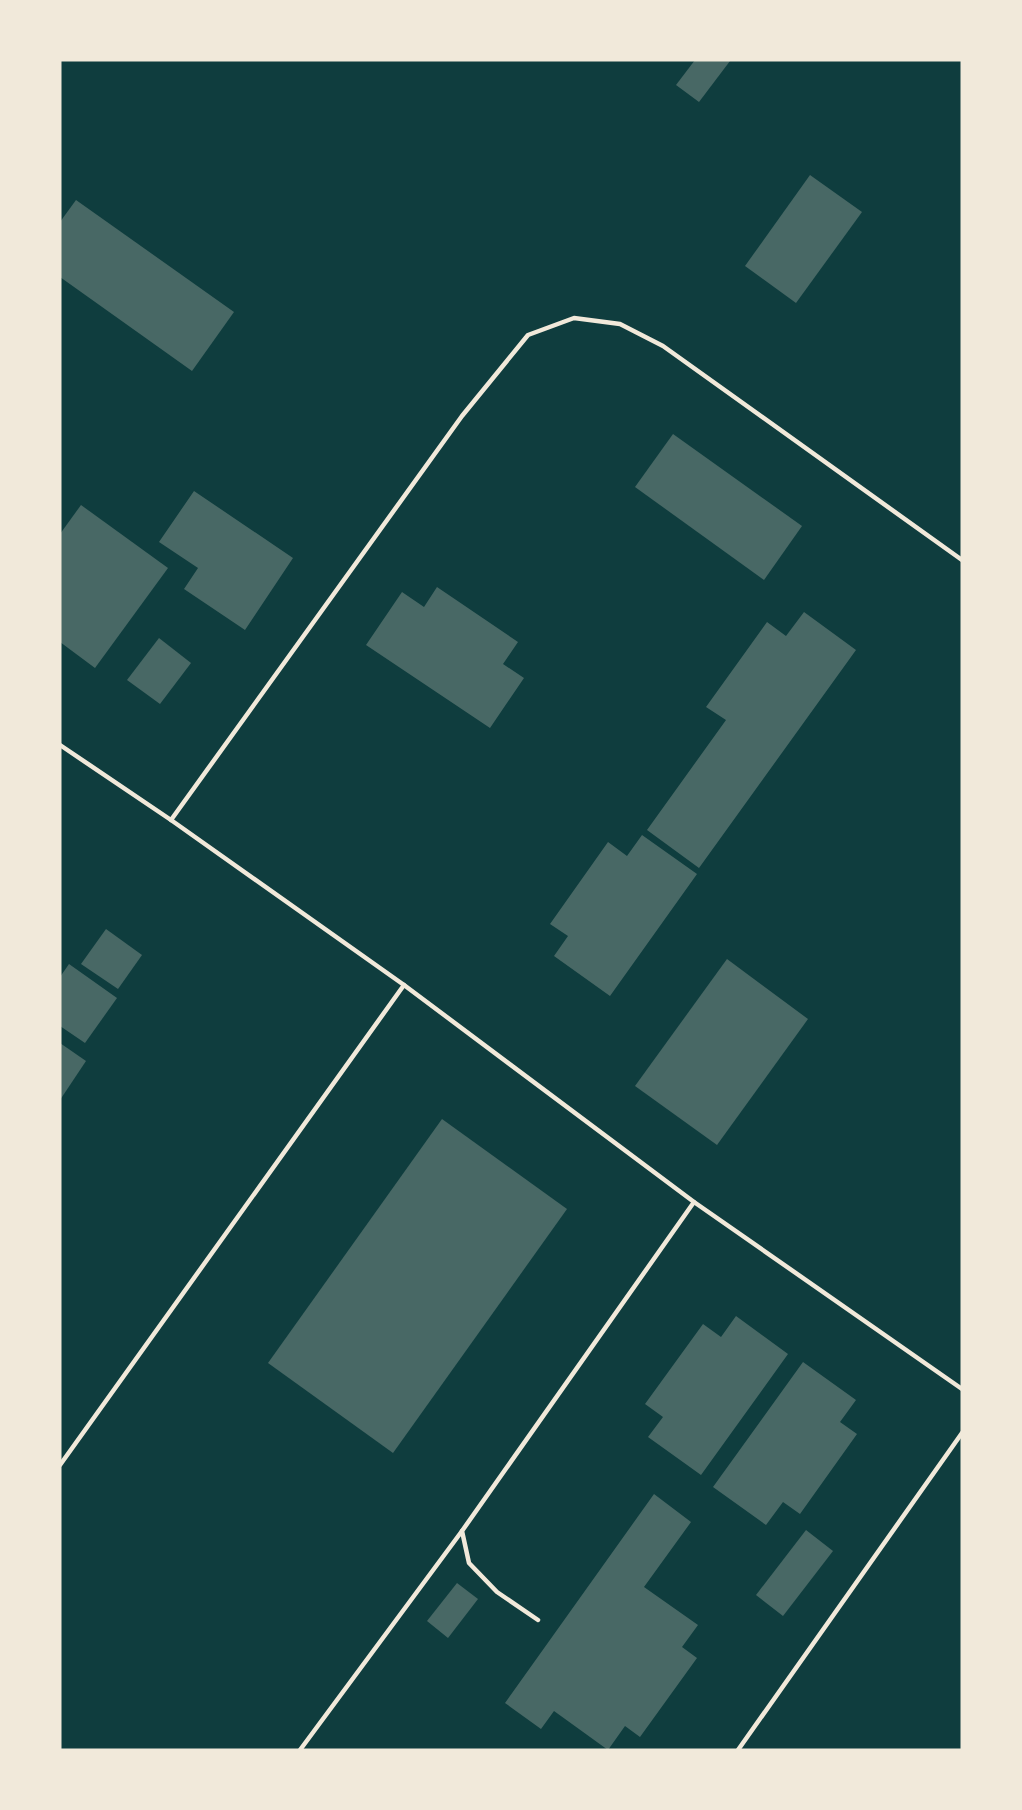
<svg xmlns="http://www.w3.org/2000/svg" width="1022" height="1810" viewBox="0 0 1022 1810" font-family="'Public Sans',sans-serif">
<rect width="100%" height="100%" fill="#0f3d3e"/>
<g fill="#486865">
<polygon points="695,60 730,61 699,102 676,85"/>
<polygon points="810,175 862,212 796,303 745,266"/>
<polygon points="76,200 234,312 192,371 60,277 60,222"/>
<polygon points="673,434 802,526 764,580 635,487"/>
<polygon points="194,491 293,558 245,630 184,589 198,568 159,542"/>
<polygon points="81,505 168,568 95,668 60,642 60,534"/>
<polygon points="437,587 518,642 503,664 524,678 490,728 366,645 402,592 424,607"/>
<polygon points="804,612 856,650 699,868 647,830 726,720 706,707 767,622 786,636"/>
<polygon points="159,638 191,663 160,704 127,680"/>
<polygon points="642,835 697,874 610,996 554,956 568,936 550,924 608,842 627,856"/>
<polygon points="106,929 142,955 118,989 81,964"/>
<polygon points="727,959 808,1019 717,1145 635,1086"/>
<polygon points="69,964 117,998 85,1043 60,1026 60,977"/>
<polygon points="60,1043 86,1061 60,1100"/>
<polygon points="442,1119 567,1209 393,1453 268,1363"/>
<polygon points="736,1316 788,1354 701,1475 648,1437 663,1417 645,1404 703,1324 721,1337"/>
<polygon points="803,1362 856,1400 840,1422 857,1434 800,1514 783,1502 766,1525 713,1487"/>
<polygon points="654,1494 691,1522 644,1587 698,1625 682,1647 697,1658 640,1737 625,1726 608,1750 554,1711 541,1729 505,1703"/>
<polygon points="806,1530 833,1551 783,1616 756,1595"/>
<polygon points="457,1583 478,1599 448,1638 427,1621"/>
</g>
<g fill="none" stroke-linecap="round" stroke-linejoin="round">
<g stroke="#f1e9da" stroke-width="4.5">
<polyline points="60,745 171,820 404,985 694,1202 962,1389"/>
<polyline points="171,820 462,416 528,335 574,318 620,324 663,346 962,560"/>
<polyline points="60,1465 404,985"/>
<polyline points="538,1620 497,1592 469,1563 462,1531 694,1202"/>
<polyline points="300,1750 462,1531"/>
<polyline points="738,1750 962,1433"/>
</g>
</g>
<rect width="1022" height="1810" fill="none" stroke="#f1e9da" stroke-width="123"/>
</svg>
